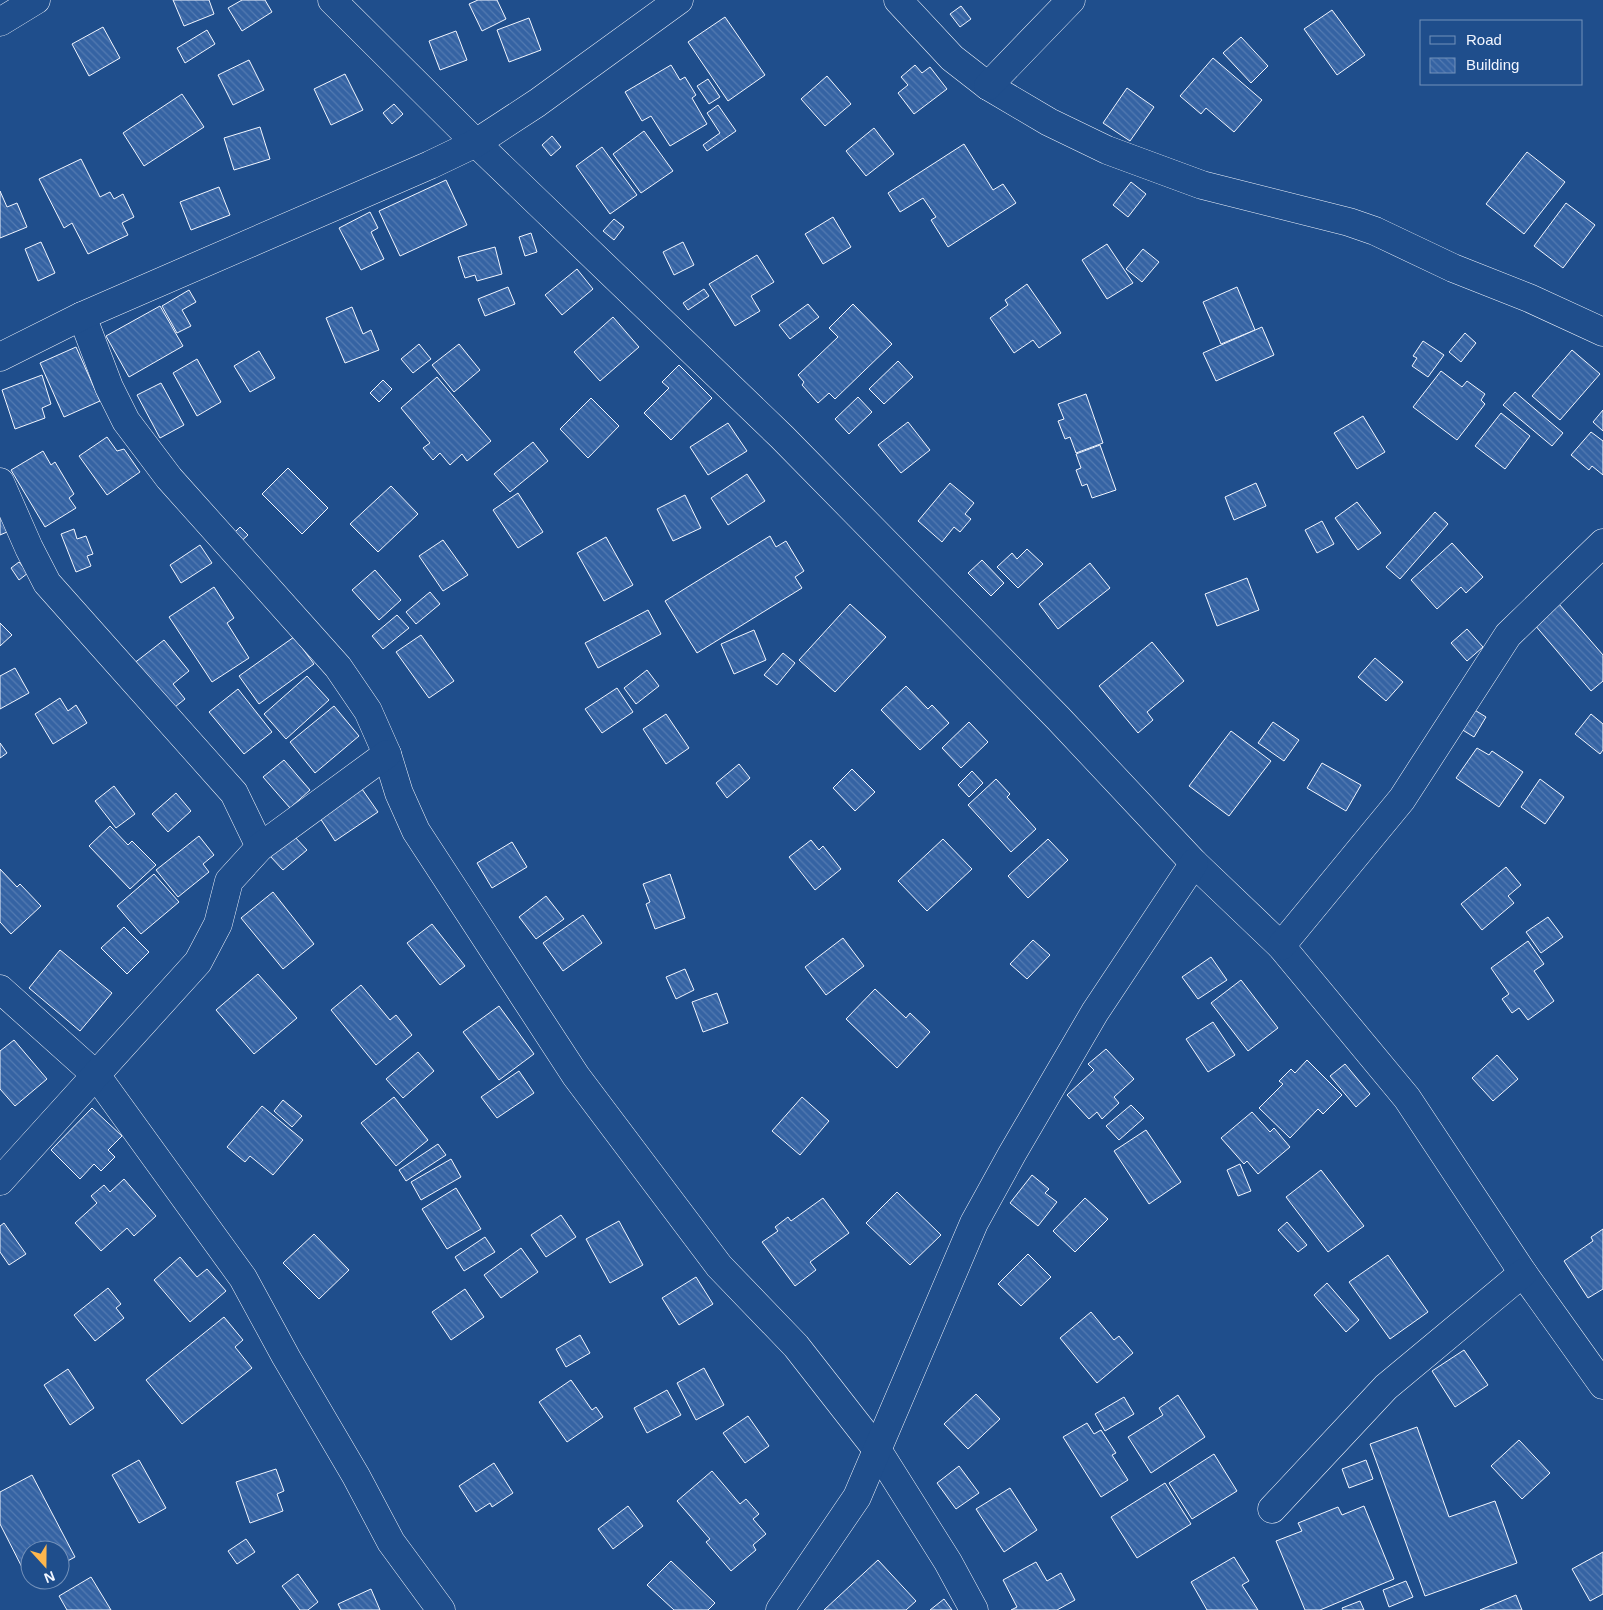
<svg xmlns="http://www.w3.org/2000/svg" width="1603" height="1610" viewBox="0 0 1603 1610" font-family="Helvetica,sans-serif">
<defs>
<pattern id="building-back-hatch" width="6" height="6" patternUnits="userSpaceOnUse" patternTransform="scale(1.25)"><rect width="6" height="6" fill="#3563a3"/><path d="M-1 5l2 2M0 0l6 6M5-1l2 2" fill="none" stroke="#537ab1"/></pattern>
</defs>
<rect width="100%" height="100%" fill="#1f4e8c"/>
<g fill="url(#building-back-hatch)" stroke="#f2f6ff">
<polygon points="173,0 209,0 214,14 184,26"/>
<polygon points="242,0 265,0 272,12 242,31 228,8"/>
<polygon points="478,0 497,0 506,19 482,31 469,4"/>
<polygon points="961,6 971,19 960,27 950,14"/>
<polygon points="1332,10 1365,55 1337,75 1304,29"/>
<polygon points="725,17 765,75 728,101 688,42"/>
<polygon points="529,18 541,50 509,62 497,30"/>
<polygon points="103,27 120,58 89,76 72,44"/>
<polygon points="207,30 215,44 185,63 177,48"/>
<polygon points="456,31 467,60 440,70 429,41"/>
<polygon points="1241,37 1268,66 1251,83 1223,53"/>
<polygon points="1213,58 1262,100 1234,132 1206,108 1201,114 1180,96"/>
<polygon points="249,60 264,90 233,105 218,75"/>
<polygon points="671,65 680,80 685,77 696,95 692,98 707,124 670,146 651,116 642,121 625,92"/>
<polygon points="915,65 922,73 930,67 947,89 914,114 898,93 908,85 901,77"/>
<polygon points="345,74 363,110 331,125 314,89"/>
<polygon points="827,76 851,104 825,126 801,99"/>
<polygon points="708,79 720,97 709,104 697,86"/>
<polygon points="1127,88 1154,107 1130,141 1103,123"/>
<polygon points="182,94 204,127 144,166 123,133"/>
<polygon points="394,104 403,114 392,124 383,113"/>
<polygon points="718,105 736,131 707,151 703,145 720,133 707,113"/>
<polygon points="260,127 270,159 234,170 224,138"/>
<polygon points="874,128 894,154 866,176 846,151"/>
<polygon points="644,131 673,171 641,193 613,154"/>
<polygon points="552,136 561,147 551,156 542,145"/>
<polygon points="964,144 993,190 1003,184 1016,203 948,247 931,220 936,217 923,198 900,212 888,193"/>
<polygon points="602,147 637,195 610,214 576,166"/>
<polygon points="1527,152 1565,182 1524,234 1486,204"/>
<polygon points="81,159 100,197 110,192 114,199 123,194 134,217 122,223 128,235 88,254 72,223 64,228 39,179"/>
<polygon points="446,180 467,225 400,256 379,211"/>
<polygon points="1131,182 1146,194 1128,217 1113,205"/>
<polygon points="219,187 230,215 191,230 180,202"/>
<polygon points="0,191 7,207 17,203 27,227 0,238"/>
<polygon points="1566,203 1595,225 1563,268 1534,246"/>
<polygon points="370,212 378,228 371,232 384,259 361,270 339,228"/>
<polygon points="833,217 851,247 823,264 805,234"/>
<polygon points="614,219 624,227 614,240 603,231"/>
<polygon points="531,233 537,252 525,256 519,237"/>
<polygon points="41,242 55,273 38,281 25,249"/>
<polygon points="683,242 694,265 674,275 663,252"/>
<polygon points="1107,244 1133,283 1107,299 1082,260"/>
<polygon points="495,247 502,274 477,281 475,275 465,278 458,257"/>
<polygon points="1143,249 1159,262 1142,282 1126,269"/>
<polygon points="757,255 774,282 751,296 760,311 735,326 709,284"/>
<polygon points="577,269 593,289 562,315 545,295"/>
<polygon points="1027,284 1061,333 1039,348 1033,340 1014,353 990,318 1008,305 1005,300"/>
<polygon points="508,287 515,304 485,316 478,299"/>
<polygon points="1237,287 1255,330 1221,344 1203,302"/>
<polygon points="704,289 709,296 688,310 683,303"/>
<polygon points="189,290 196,302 182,310 191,326 177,333 162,306"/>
<polygon points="808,304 819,317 790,339 779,325"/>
<polygon points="853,304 892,344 835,399 829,393 818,403 802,385 804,382 798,375 838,337 829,328"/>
<polygon points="160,306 183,346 129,377 106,336"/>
<polygon points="352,307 363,334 371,330 379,350 345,363 326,318"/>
<polygon points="613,317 639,347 600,381 574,352"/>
<polygon points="1262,327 1274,355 1216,381 1203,353"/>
<polygon points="1465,333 1476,343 1461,362 1449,352"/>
<polygon points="1423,341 1444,355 1428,377 1412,366 1417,358 1413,356"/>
<polygon points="419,344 431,359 413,373 401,359"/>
<polygon points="459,344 480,370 454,392 432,365"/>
<polygon points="76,347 100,401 64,417 40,363"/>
<polygon points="1572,350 1600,374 1560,420 1532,396"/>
<polygon points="259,351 275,378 250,392 234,366"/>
<polygon points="197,359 221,402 197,416 173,373"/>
<polygon points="898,361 913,377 884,404 869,389"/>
<polygon points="679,365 712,398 671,440 644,413 669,388 662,382"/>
<polygon points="1441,371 1462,387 1467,381 1485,394 1481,400 1485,404 1457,440 1413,407"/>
<polygon points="42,375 51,404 42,408 45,418 15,429 2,390"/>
<polygon points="437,377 491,441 467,461 462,454 450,465 440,453 433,460 423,448 430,443 401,408"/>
<polygon points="383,380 392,389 379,402 370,393"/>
<polygon points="161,383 184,425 160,438 137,395"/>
<polygon points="1515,392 1563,433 1552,446 1503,405"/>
<polygon points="1086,394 1103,443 1076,453 1070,437 1065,439 1058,421 1064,419 1058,404"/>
<polygon points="858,397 872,412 849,434 835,419"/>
<polygon points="591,398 619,426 588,458 560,429"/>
<polygon points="1603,410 1603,431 1593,422"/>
<polygon points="1501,413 1530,436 1505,469 1475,446"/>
<polygon points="1363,416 1385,452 1357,469 1334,433"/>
<polygon points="908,422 930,450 901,473 878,445"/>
<polygon points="728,423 747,451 708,475 690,447"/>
<polygon points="1591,432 1603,441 1603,475 1592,466 1589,470 1571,455"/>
<polygon points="107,437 117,451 124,449 140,472 107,495 79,456"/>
<polygon points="533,442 548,461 510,492 494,474"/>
<polygon points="1100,445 1116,490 1092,498 1087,484 1082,486 1076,470 1081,468 1076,454"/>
<polygon points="43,451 51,465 55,462 74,494 69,498 76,508 45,527 11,470"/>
<polygon points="288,468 328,508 302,534 262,494"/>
<polygon points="747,474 765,501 728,525 711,498"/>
<polygon points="950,483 974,503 965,514 971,519 960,532 954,527 942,542 918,521"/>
<polygon points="1256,483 1266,506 1234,520 1225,497"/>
<polygon points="391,486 418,514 378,552 350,524"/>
<polygon points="518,493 543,532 518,548 493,510"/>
<polygon points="685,495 701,528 673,541 657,509"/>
<polygon points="1357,502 1381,533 1358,550 1335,518"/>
<polygon points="1435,512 1448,524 1400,579 1386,567"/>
<polygon points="0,514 7,532 0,535"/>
<polygon points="1322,521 1334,544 1317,553 1305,530"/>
<polygon points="240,527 248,535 237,545 230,537"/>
<polygon points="74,529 77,539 86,536 93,554 87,556 91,566 76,572 61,534"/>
<polygon points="770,536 776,547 786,541 804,571 795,577 802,588 697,653 665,601"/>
<polygon points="606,537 633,585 604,601 577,553"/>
<polygon points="443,540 468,575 443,591 419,556"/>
<polygon points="1452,543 1483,577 1466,593 1461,587 1437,609 1411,580"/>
<polygon points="200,545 212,563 181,583 170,565"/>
<polygon points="1027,549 1043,564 1018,588 997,567 1012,553 1017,559"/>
<polygon points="982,560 1004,583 991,596 968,573"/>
<polygon points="19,562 28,573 19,580 11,568"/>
<polygon points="1090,563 1110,588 1058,629 1039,604"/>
<polygon points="375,570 401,600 379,620 352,590"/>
<polygon points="1247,578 1259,610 1217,626 1205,594"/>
<polygon points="214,587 234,618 227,623 249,658 212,682 169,617"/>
<polygon points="430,592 440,604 416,624 406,612"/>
<polygon points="850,604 886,637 835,692 799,660"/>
<polygon points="1559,604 1603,655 1603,681 1591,691 1534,624"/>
<polygon points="648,610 661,634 598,668 585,643"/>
<polygon points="397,615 409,628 383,649 372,636"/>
<polygon points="0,623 12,635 0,646"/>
<polygon points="1467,629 1483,647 1467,661 1451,643"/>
<polygon points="754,630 766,660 734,674 721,644"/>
<polygon points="421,635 454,681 429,698 396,652"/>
<polygon points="294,637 314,664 259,704 239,676"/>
<polygon points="164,640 189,671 173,684 185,699 170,711 133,664"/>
<polygon points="1152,642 1184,681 1147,712 1153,720 1138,733 1099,686"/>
<polygon points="783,653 795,663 777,685 764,675"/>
<polygon points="1375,658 1403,682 1386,701 1358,677"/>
<polygon points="15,668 29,693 0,709 0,676"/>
<polygon points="647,670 659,686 636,704 624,688"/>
<polygon points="307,676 329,700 286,739 264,714"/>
<polygon points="906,686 928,709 932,705 949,723 920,750 881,710"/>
<polygon points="617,688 633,712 602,733 585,709"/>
<polygon points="238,689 272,732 244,754 209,712"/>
<polygon points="60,698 68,711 76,705 87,723 53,744 35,714"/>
<polygon points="334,706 359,736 315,773 290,742"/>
<polygon points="1473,709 1486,717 1474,737 1461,729"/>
<polygon points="666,714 689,748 666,764 643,729"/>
<polygon points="1591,714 1603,724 1603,750 1600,754 1575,734"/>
<polygon points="969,722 988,742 961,768 942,748"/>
<polygon points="1273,722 1299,740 1284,761 1258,743"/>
<polygon points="1231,731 1271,761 1229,816 1189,786"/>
<polygon points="0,743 7,753 0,758"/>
<polygon points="1477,748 1489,755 1492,751 1523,772 1499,807 1456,778"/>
<polygon points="284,760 310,790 290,808 263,777"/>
<polygon points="1322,763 1361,785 1346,811 1307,788"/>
<polygon points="739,764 750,778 727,798 716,783"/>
<polygon points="852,769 875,792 855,811 833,788"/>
<polygon points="972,771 983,783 969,797 958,785"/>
<polygon points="996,779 1010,794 1007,797 1036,829 1011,852 968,805"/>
<polygon points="1540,779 1564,797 1545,824 1521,807"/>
<polygon points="114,786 135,814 116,828 95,801"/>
<polygon points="362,789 378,812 335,841 320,818"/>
<polygon points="176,793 191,811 168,832 152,814"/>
<polygon points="110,826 128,845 132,841 156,865 130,889 89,846"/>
<polygon points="199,836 214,855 203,864 209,872 178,897 156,870"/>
<polygon points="294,836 307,850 283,870 270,856"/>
<polygon points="943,839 972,869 927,911 898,881"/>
<polygon points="1048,839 1068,860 1028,898 1008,876"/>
<polygon points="811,840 819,850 823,846 841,869 815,890 789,857"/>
<polygon points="512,842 527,867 492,888 477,863"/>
<polygon points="1506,867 1521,885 1508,896 1514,903 1482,930 1461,904"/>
<polygon points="0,869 17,887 20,884 41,906 11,934 0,922"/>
<polygon points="154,874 179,902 141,934 117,906"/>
<polygon points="670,874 685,918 655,929 646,904 650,902 643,884"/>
<polygon points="273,892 314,944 283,969 241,918"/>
<polygon points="546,896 564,919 536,939 519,917"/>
<polygon points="583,915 602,943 563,971 543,943"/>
<polygon points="1548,917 1563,937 1541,953 1526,932"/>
<polygon points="432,924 465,966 440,985 407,943"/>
<polygon points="124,927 149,952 127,974 101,948"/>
<polygon points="843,938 864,966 826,995 805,967"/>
<polygon points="1033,940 1050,955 1027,979 1010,964"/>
<polygon points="1528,941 1544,964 1534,971 1554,1001 1528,1020 1519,1008 1512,1013 1502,999 1509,994 1491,968"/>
<polygon points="60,950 112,993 80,1031 29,988"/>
<polygon points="1211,957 1227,980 1198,999 1182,977"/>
<polygon points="685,969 694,990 676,999 666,977"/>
<polygon points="258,974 297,1018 254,1054 216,1010"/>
<polygon points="1241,980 1278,1028 1248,1051 1211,1003"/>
<polygon points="361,985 390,1020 396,1015 412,1035 376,1065 331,1010"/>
<polygon points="875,989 906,1018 910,1013 930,1032 897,1068 846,1019"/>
<polygon points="717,993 728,1023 703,1032 692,1002"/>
<polygon points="499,1006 534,1054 499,1080 463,1032"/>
<polygon points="1213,1022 1235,1055 1208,1072 1186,1039"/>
<polygon points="14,1040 47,1079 15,1106 0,1089 0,1051"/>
<polygon points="1106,1049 1134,1079 1114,1097 1119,1103 1102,1119 1097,1112 1089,1119 1067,1095 1094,1070 1088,1064"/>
<polygon points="418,1052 434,1071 403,1098 386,1079"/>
<polygon points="1497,1055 1518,1079 1493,1101 1472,1078"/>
<polygon points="1307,1060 1342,1095 1323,1114 1318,1109 1290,1138 1259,1108 1283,1084 1279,1081 1291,1069 1295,1073"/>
<polygon points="1345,1064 1370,1094 1356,1107 1330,1076"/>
<polygon points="519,1071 534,1093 497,1118 481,1097"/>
<polygon points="394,1097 428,1140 396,1166 361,1123"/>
<polygon points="802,1097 829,1121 800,1155 772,1131"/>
<polygon points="283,1100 302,1116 292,1127 274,1111"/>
<polygon points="1131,1105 1144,1118 1119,1140 1106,1126"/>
<polygon points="262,1106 303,1140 273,1175 250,1156 245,1162 227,1147"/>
<polygon points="92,1108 122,1136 108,1150 115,1157 101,1171 94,1164 80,1179 51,1150"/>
<polygon points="1252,1112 1270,1132 1274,1128 1290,1147 1258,1174 1247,1161 1244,1164 1221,1138"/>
<polygon points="1146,1130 1181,1182 1149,1204 1114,1151"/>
<polygon points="438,1144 446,1155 406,1181 399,1170"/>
<polygon points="451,1159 461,1177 421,1200 411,1182"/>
<polygon points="1240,1164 1251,1191 1238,1196 1227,1170"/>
<polygon points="1321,1170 1364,1226 1328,1252 1286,1197"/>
<polygon points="1032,1175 1049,1189 1045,1193 1057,1202 1038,1226 1010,1203"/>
<polygon points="124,1179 156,1216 134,1236 127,1228 101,1251 75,1223 97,1203 91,1196 104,1185 110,1192"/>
<polygon points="456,1188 481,1229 447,1249 422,1209"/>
<polygon points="897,1192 941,1235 910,1265 866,1223"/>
<polygon points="823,1198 849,1233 810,1262 816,1270 795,1286 762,1242 778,1231 775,1227 788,1217 791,1221"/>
<polygon points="1085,1198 1108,1219 1075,1252 1053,1231"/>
<polygon points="561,1215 576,1237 546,1257 531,1235"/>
<polygon points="619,1221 643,1265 610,1283 586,1239"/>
<polygon points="1287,1222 1307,1245 1298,1252 1278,1230"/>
<polygon points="4,1223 26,1254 9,1265 0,1252 0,1226"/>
<polygon points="1603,1229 1603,1289 1588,1298 1564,1261 1593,1241 1591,1237"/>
<polygon points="314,1234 349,1270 319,1299 283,1263"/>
<polygon points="485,1237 495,1252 464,1271 455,1257"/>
<polygon points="521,1248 538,1272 501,1298 484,1275"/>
<polygon points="1028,1254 1051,1277 1021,1306 998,1284"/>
<polygon points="1388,1255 1428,1312 1390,1339 1349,1282"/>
<polygon points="180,1257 197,1277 207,1269 226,1291 190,1322 154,1280"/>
<polygon points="696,1277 713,1304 679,1325 662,1298"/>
<polygon points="1327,1283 1359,1320 1346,1332 1314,1295"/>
<polygon points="108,1288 121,1304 116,1308 124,1318 95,1341 74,1315"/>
<polygon points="465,1289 484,1317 451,1340 432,1312"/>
<polygon points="1091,1312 1114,1340 1119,1336 1133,1353 1097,1383 1060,1338"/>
<polygon points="224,1317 243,1340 235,1347 252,1368 182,1424 146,1380"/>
<polygon points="580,1335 590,1353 566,1367 556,1349"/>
<polygon points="1464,1350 1488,1385 1455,1407 1432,1371"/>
<polygon points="704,1368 724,1405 696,1420 677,1383"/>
<polygon points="68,1369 94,1408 70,1425 44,1385"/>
<polygon points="571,1380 592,1410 596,1407 603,1417 567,1442 539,1402"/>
<polygon points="667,1390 681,1415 647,1433 634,1408"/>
<polygon points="976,1394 1000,1419 968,1449 944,1424"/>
<polygon points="1178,1395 1205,1437 1151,1473 1128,1437 1163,1415 1159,1408"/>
<polygon points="1124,1397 1134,1414 1105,1431 1095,1414"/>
<polygon points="748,1416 769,1446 745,1463 723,1433"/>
<polygon points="1087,1423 1094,1434 1101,1430 1116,1453 1112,1455 1128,1480 1101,1497 1063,1437"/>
<polygon points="1417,1427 1449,1517 1495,1501 1517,1563 1425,1596 1370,1444"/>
<polygon points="1519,1440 1550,1473 1522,1499 1491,1466"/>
<polygon points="1214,1454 1237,1491 1192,1519 1169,1483"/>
<polygon points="139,1460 166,1508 139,1523 112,1475"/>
<polygon points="1366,1460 1373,1479 1349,1488 1342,1469"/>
<polygon points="494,1463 513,1493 492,1507 490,1503 476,1512 459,1486"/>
<polygon points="959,1466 979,1493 956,1509 937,1483"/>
<polygon points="276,1469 284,1491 277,1494 283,1511 250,1523 236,1482"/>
<polygon points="712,1471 740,1504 746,1499 759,1514 753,1519 766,1534 753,1545 756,1550 731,1571 706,1542 710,1539 677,1501"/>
<polygon points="32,1475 75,1557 60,1565 60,1550 30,1550 31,1580 29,1581 0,1524 0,1492"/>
<polygon points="1165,1483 1191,1524 1137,1558 1111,1517"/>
<polygon points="1010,1488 1037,1530 1004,1552 976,1509"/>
<polygon points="628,1506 643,1526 613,1549 598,1529"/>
<polygon points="1364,1506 1394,1579 1320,1610 1305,1610 1276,1541 1302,1531 1298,1523 1338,1507 1342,1515"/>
<polygon points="246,1539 255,1552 237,1564 228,1551"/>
<polygon points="1603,1552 1603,1594 1590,1601 1572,1569"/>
<polygon points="1234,1557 1249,1581 1242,1585 1258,1610 1207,1610 1191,1582"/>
<polygon points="878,1560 916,1601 906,1610 824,1610"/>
<polygon points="671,1561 715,1603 708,1610 674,1610 647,1585"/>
<polygon points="1036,1562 1047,1581 1061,1573 1075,1600 1057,1610 1011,1610 1017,1607 1003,1580"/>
<polygon points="298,1574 318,1602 308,1610 300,1610 282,1586"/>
<polygon points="91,1577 111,1610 67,1610 59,1596"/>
<polygon points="1406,1581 1413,1597 1389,1607 1383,1590"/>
<polygon points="371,1589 380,1610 341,1610 338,1604"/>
<polygon points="1516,1595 1522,1610 1480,1610"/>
<polygon points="944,1599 952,1610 930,1610"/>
<polygon points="1360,1601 1364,1610 1343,1610 1342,1608"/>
</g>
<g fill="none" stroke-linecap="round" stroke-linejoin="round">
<g stroke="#f2f6ff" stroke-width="29">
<g id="minor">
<polyline points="332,0 476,143 782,437 1058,718 1194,863 1281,946 1407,1098 1523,1273 1603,1385"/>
<polyline points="898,0 952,58 988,86 1049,122 1107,150 1202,185 1349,222 1375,231 1453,268 1529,298 1603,332"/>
<polyline points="0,22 36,0"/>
<polyline points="988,86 1071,0"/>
<polyline points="82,316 109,387 126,421 169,478 338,667 368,711 387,754 399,793 416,831 576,1076 719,1266 796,1346 878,1451 948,1562 974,1610"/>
<polyline points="0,357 82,316 430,165 476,143 537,103 679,0"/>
<polyline points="0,482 29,548 47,583 234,793 260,847"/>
<polyline points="1281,946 1402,799 1508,635 1603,543"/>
<polyline points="0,989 96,1075 243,1278 286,1357 356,1476 391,1542 441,1610"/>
<polyline points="0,1181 198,962 218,924 229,881 260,847 387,754"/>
<polyline points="1272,1509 1386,1387 1523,1273"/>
<polyline points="780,1610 857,1497 974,1223 1012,1154 1095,1012 1194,863"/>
</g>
</g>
<use href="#minor" stroke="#1f4e8c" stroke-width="28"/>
</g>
<rect x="1420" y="20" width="162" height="65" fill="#1f4e8c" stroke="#7391ba"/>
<rect x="1430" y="36" width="25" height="8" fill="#1f4e8c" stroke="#7391ba"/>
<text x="1466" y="45" font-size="15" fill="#f2f6ff">Road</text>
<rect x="1430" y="58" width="25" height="15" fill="url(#building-back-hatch)" stroke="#7391ba"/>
<text x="1466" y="70" font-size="15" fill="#f2f6ff">Building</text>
<g transform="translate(45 1565) rotate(159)"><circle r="24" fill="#1f4e8c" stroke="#7391ba"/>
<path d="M0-4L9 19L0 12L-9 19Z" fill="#ffb74d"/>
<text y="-8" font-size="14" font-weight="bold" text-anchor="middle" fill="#f2f6ff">N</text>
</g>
</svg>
